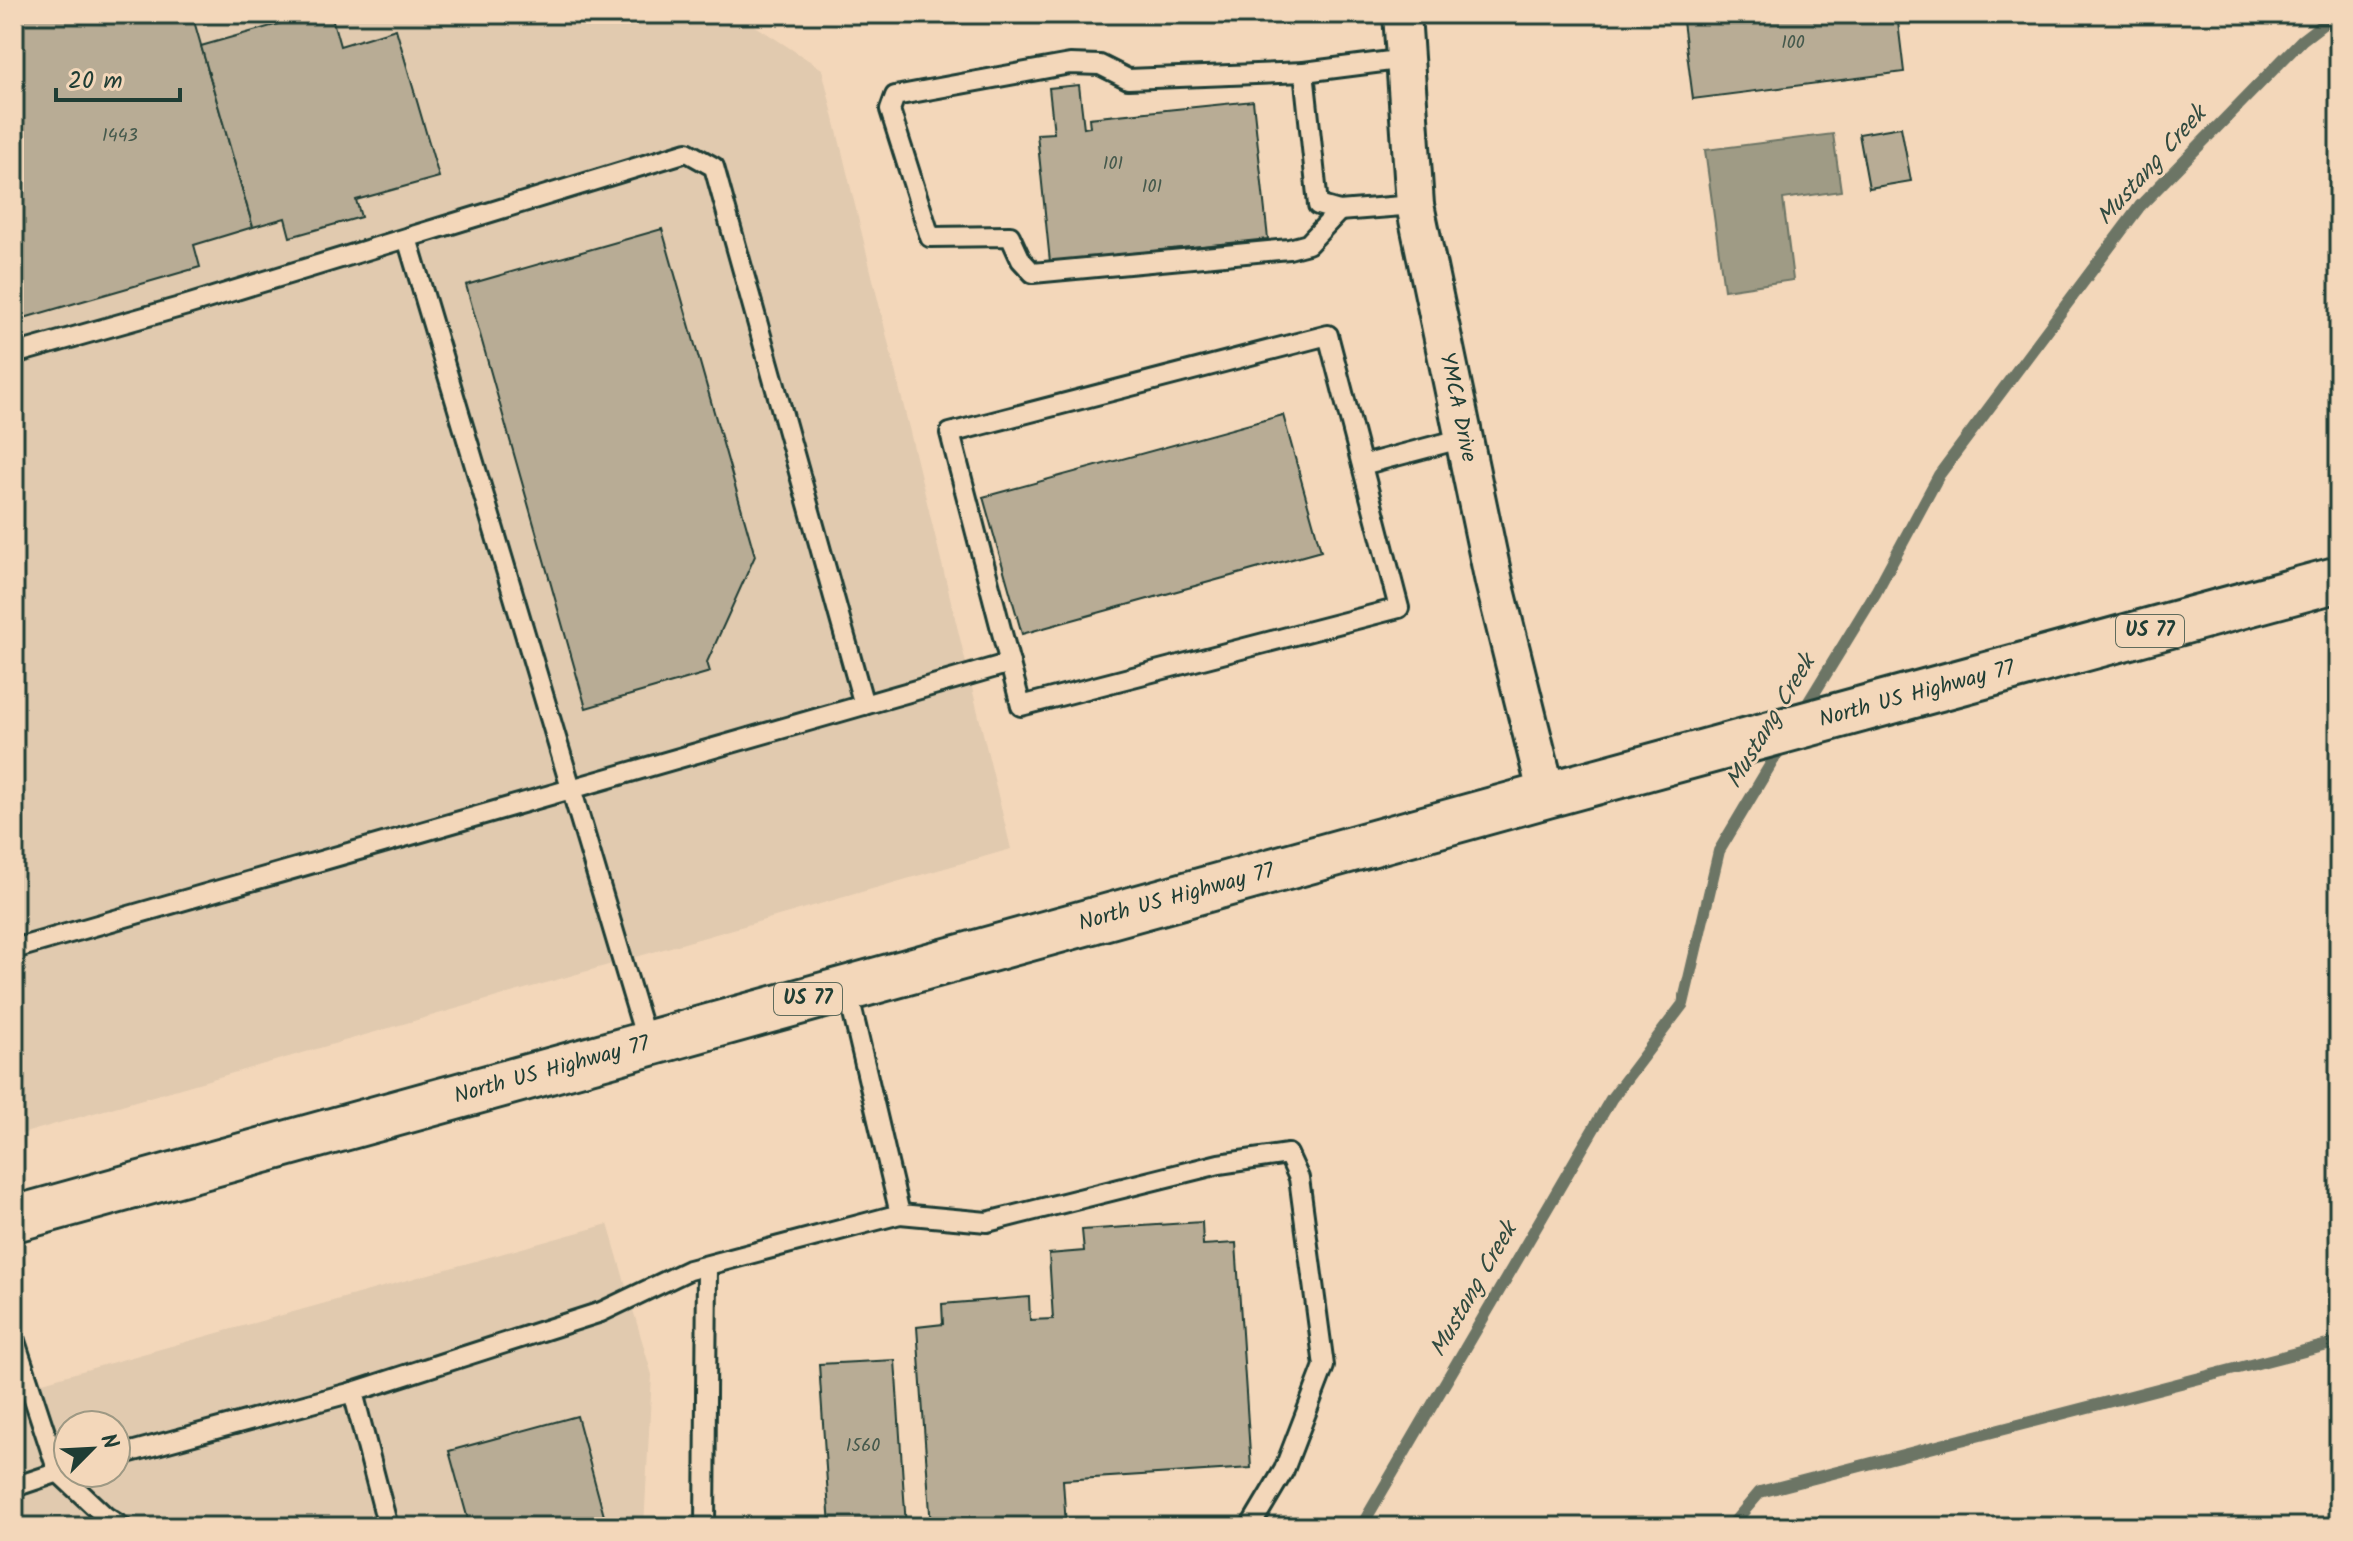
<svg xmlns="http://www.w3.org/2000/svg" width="2353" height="1541" viewBox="0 0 2353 1541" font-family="Kalam,sans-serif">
<rect width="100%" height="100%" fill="#f3d7ba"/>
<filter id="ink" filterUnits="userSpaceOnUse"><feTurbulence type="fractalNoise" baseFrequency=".0125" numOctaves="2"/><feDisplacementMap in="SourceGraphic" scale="16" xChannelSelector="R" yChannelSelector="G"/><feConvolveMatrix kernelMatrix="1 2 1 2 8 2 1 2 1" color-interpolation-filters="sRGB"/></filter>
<g filter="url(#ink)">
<g fill="#e1caaf" fill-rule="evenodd">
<polygon points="14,14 737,14 822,69 1011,849 14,1136"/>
<path d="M 608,1224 L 652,1375 L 644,1527 L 14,1527 L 14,1390 ZM 68,1425 L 116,1425 L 116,1473 L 68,1473 Z"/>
</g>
<polygon fill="#9f9b85" stroke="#6c7565" stroke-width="2" points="1833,134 1841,191 1783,199 1793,280 1724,290 1705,150"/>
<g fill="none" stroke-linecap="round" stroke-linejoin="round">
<g stroke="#6c7565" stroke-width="12">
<polyline points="1802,713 1876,592 1939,475 2140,206 2302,40 2336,14"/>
<polyline points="1361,1527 1611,1099 1683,1004 1719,851 1784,742"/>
<polyline points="1730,1527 1760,1492 2339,1342"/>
</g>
</g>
<g fill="#b8ac95" stroke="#1f3d34" stroke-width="2">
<polygon points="14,14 192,14 253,227 194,245 200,267 17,320 14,308"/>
<polygon points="313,14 331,14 340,46 396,29 439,177 356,200 361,217 290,237 285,218 253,227 201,46"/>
<polygon points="1682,14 1897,14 1904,72 1693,99"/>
<polygon points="1079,85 1084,128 1090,127 1089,118 1253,101 1268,239 1050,262 1037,134 1054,133 1049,88"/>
<polygon points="1901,127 1911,181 1869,188 1859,134"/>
<polygon points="662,229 755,556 707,662 710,672 586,708 466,285"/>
<polygon points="1283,415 1321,551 1022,634 983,497"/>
<polygon points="1202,1222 1203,1245 1236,1243 1251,1468 1063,1480 1066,1527 931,1527 917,1327 943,1324 942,1304 1029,1297 1030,1320 1053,1319 1049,1254 1084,1251 1082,1230"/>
<polygon points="895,1360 906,1527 830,1527 819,1364"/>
<polygon points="577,1416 607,1527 470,1527 449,1451"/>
</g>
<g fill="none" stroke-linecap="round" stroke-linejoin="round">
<g stroke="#1f3d34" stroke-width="24">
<g id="lane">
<polyline points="1406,59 1304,72 1318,205 1339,211 1415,205"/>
<polyline points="1304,72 1128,79 1100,65 1070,64 895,96 890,110 930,237 1010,236 1021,260 1033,273 1289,249 1308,244 1339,211"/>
<polyline points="407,238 647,1043"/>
<polygon points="1328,335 1399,608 1021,706 950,433"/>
<polyline points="14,354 187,305 687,152 714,167 864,705"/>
<polyline points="1362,465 1464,438"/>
<polyline points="14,949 1010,663"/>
<polyline points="900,1214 987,1222 1219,1164 1288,1154 1299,1178 1324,1366 1284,1470 1250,1527"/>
<polyline points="14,1338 58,1472 106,1517 122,1527"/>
<polyline points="353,1392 388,1527"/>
<polyline points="116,1456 353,1392 601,1312 689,1270 900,1214 847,988"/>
<polyline points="14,1487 68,1469"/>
<polyline points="705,1527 707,1266"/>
</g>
</g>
<g stroke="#1f3d34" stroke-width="42">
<g id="street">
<path id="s1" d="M 1402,14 L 1415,205 L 1494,582 L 1547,795"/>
</g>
</g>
<g stroke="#1f3d34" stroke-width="50">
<g id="primary">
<path id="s2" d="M 14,1219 L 1547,795 L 2339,579"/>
</g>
</g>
<use href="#lane" stroke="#f3d7ba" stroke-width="18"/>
<use href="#street" stroke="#f3d7ba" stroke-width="36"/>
<use href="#primary" stroke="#f3d7ba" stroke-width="44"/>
</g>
</g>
<g text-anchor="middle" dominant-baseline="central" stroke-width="6" stroke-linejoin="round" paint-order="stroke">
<g font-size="18" fill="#45594c">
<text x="1793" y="43">100</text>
<text x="120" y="136">1443</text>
<text x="1113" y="164">101</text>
<text x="1152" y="187">101</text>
<text x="863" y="1446">1560</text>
</g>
<g fill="#f3d7ba" stroke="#5f6b5c" stroke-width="2">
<rect x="2116" y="615" width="68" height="32" rx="6"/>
<rect x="774" y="983" width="68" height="32" rx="6"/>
</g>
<g font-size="20" font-weight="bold" fill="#1f3d34">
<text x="2150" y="631">US 77</text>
<text x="808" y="999">US 77</text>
</g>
<g font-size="22" fill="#1f3d34" stroke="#f3d7ba">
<text stroke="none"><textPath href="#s1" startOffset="398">YMCA Drive</textPath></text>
<text stroke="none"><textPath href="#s2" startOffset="1974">North US Highway 77</textPath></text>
<text stroke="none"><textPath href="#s2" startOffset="1206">North US Highway 77</textPath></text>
<text stroke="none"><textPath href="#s2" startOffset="558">North US Highway 77</textPath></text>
</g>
<g font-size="24" font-style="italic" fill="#324b40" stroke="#f3d7ba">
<text transform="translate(2152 166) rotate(-48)">Mustang Creek</text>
<text transform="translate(1771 722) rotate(-59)">Mustang Creek</text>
<text transform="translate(1474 1290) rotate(-60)">Mustang Creek</text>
</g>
</g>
<rect width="2353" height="1541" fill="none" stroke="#f3d7ba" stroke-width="48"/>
<rect x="24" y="24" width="2305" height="1493" fill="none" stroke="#1f3d34" stroke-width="3" filter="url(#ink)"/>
<g transform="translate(92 1449) rotate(66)"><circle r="38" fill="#f3d7ba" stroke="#9e9984" stroke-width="2"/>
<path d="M0-6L14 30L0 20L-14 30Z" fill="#1f3d34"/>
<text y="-12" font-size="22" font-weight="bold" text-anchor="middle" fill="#1f3d34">N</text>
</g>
<path d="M56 88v12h124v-12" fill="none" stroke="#1f3d34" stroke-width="4"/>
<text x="68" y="88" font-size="24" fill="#1f3d34" stroke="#f3d7ba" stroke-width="6" paint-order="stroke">20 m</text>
</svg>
